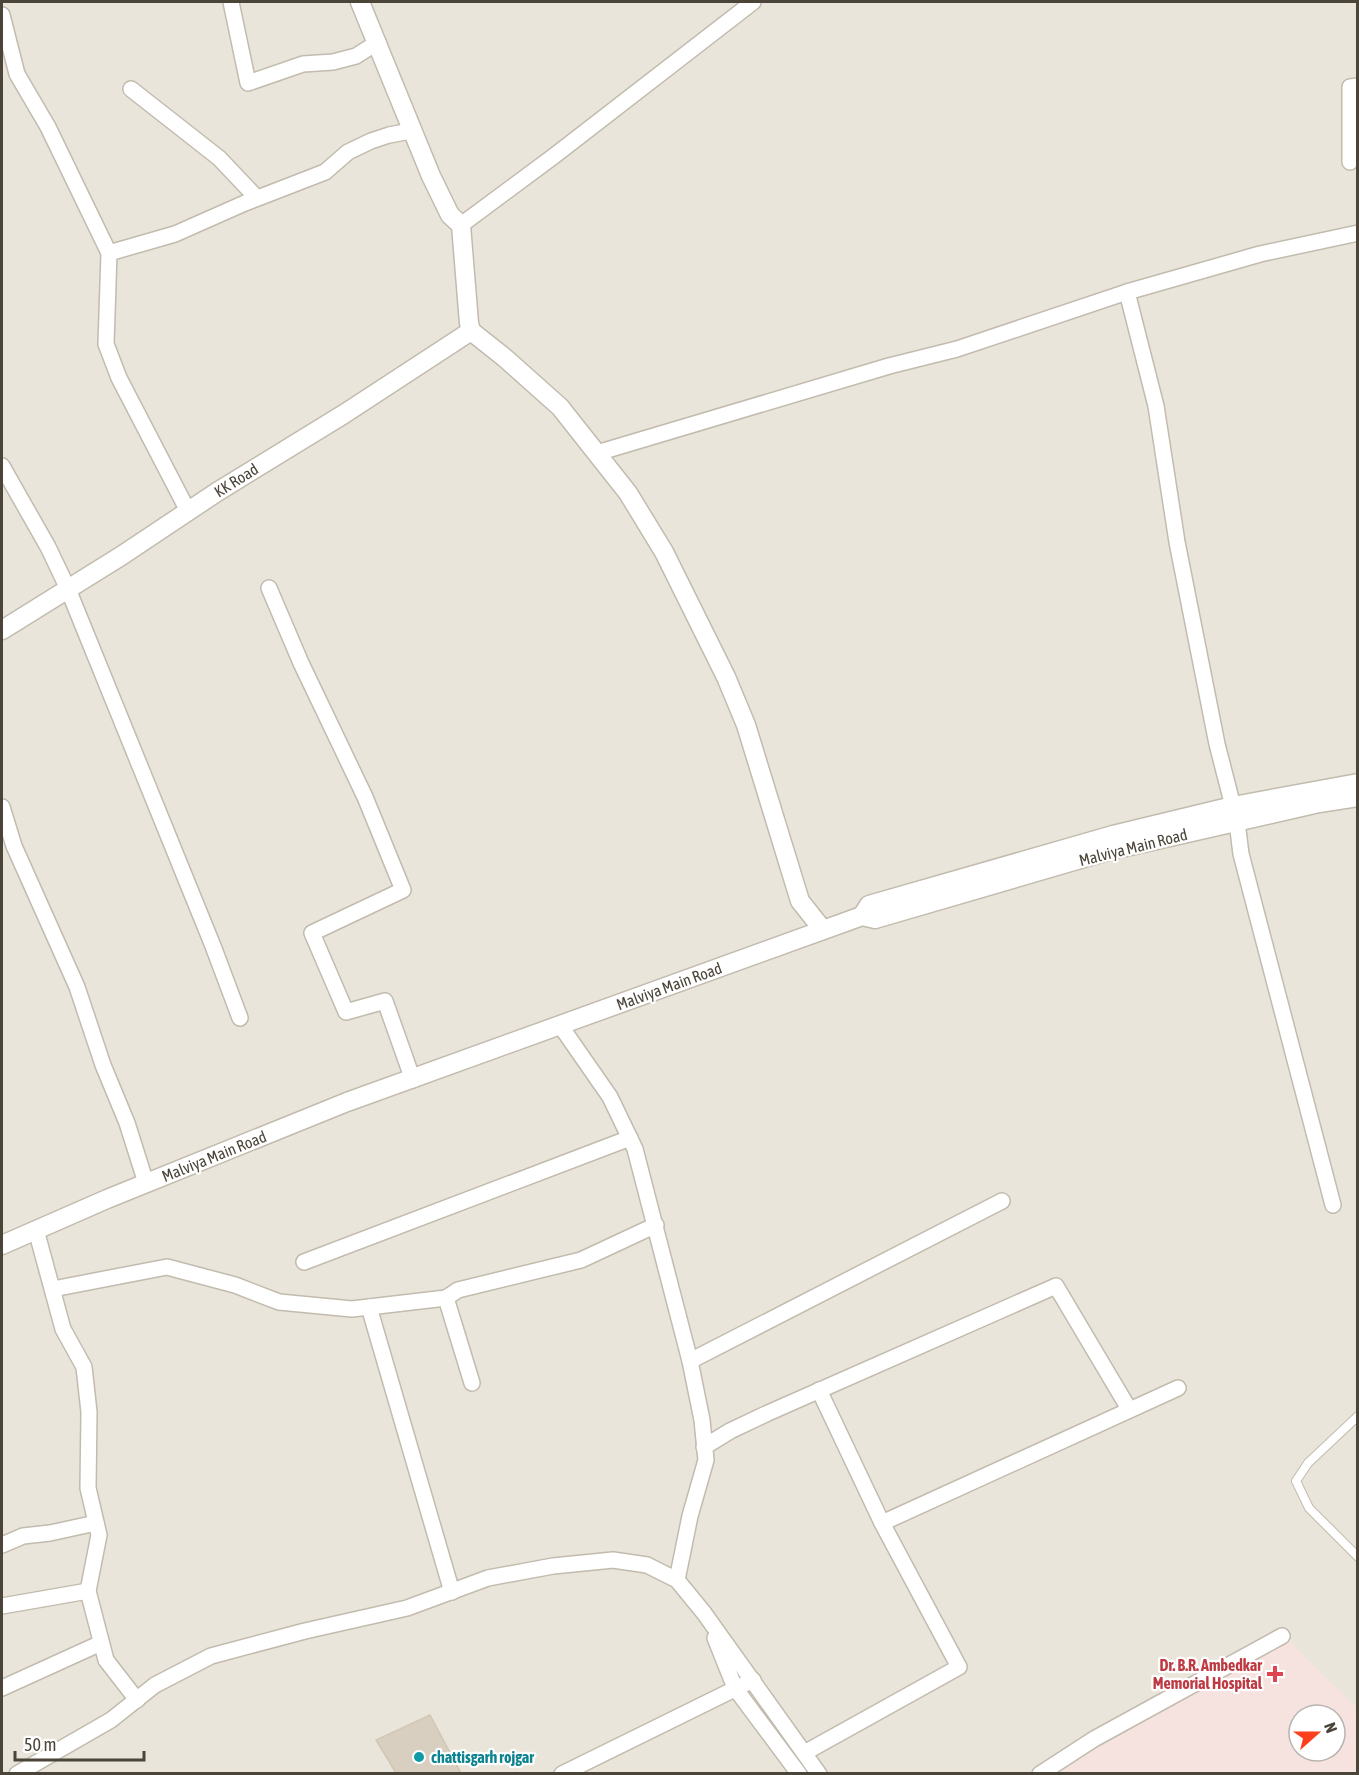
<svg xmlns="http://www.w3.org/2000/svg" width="1359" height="1775" viewBox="0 0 1359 1775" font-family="'Asap Condensed',sans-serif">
<rect width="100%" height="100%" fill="#f6f3ec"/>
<path fill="#eae5da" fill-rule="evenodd" d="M 2,2 L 1357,2 L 1357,1773 L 2,1774 ZM 1299,1715 L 1335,1715 L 1335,1751 L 1299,1751 Z"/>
<path fill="#f6e3e0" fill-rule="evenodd" d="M 1288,1640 L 1357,1708 L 1357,1773 L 1053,1774 ZM 1299,1715 L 1335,1715 L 1335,1751 L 1299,1751 Z"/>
<polygon fill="#d8cfc1" stroke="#d3c7b4" stroke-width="1.5" points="430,1715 461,1773 396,1773 376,1740"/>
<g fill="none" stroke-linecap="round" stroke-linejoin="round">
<g stroke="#c2bbae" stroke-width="10">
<polyline id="service" points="1358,1416 1308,1463 1296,1481 1309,1508 1358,1557"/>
</g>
<g stroke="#c2bbae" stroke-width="18">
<g id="minor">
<polyline points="231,2 248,83 303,64 333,62 356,56 378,42"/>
<polyline points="2,15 17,74 48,127 109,253"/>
<polyline points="131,89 219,158 257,198"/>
<polyline points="1350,162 1350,87 1358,86"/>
<polyline points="461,225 554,156 753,2"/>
<polyline points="1127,292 1156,406 1177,542 1217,744 1237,822 1241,854 1333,1205"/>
<polyline points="597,453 889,366 957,349 1127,292 1260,254 1358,233"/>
<polyline points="2,466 48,547 68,589 213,946 240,1018"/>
<polyline points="188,511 119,378 106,344 109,253 175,234 245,203 325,172 348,152 371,141 389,135 411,131"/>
<polyline points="269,588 301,663 365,797 403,890 312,933 346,1012 385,1001 413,1080"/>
<polyline points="2,807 14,846 77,987 103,1065 127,1123 146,1183"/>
<polyline points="560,1025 610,1097 635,1149 690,1361 702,1420 706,1460 690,1516 677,1580"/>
<polyline points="36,1230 63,1329 84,1367 89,1412 88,1488 99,1535 88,1591 106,1660 137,1700"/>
<polyline points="304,1262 630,1138"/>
<polyline points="53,1289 167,1267 235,1285 279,1302 352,1309 446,1298"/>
<polyline points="369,1307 452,1592"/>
<polyline points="690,1361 1002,1201"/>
<polyline points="472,1383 446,1298 458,1290 581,1260 656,1225"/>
<polyline points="704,1447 730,1431 768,1413 1056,1286 1129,1409"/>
<polyline points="882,1523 1178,1388"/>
<polyline points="2,1545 23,1536 50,1533 96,1523"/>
<polyline points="2,1606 88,1591"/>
<polyline points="715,1638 735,1688 799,1774"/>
<polyline points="2,1688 101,1643"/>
<polyline points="806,1752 959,1667 882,1523 819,1390"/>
<polyline points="17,1774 111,1720 155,1685 211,1656 305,1631 407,1608 488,1578 553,1566 613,1560 647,1565 677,1580 704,1613 819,1774"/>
<polyline points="562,1774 753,1680"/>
<polyline points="1040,1774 1094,1739 1282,1636"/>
</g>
</g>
<g stroke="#c2bbae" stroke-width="21">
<g id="tertiary">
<polyline points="360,2 431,176 450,215 461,225 469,323 471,331 505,358 560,407 628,493 664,552 726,677 746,725 800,901 823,930"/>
<polyline points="2,630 121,556 217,492 344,414 471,331"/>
<polyline points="862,916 869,905 1113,835 1233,806 1358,783"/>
<polyline points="2,1245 107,1199 347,1102 862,916 875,919 1108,851 1319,803 1358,797"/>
</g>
</g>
<use href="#service" stroke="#fff" stroke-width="8"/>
<use href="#minor" stroke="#fff" stroke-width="15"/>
<use href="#tertiary" stroke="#fff" stroke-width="18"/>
</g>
<path fill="#e0444e" stroke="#fff" stroke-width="2" d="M1272 1665h6v6h6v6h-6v6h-6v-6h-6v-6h6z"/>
<circle fill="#0f9aa8" stroke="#fff" stroke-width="2" cx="419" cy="1757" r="6"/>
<g text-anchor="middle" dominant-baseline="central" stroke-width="4.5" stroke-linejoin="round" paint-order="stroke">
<g font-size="16" fill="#4b4439" stroke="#fff">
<text transform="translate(236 480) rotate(-32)">KK Road</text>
<text transform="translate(1133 847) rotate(-14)">Malviya Main Road</text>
<text transform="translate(669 986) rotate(-20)">Malviya Main Road</text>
<text transform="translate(214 1156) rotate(-22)">Malviya Main Road</text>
</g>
<g font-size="16" font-weight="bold" fill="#be3a42" stroke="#fff" text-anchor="end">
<text x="1262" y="1665">Dr. B.R. Ambedkar<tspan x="1262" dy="18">Memorial Hospital</tspan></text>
</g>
<g font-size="16" font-weight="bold" fill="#0d838f" stroke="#fff" text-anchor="start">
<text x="431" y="1757">chattisgarh rojgar</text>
</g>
</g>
<rect width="1359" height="1775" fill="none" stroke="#4b4439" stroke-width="6"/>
<g transform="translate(1317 1733) rotate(69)"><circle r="28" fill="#ffffff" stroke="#b7b4b0" stroke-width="1.5"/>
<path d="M0-4.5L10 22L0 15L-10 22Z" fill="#fc3f1d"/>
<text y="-9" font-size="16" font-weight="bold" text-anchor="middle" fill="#4b4439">N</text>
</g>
<path d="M15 1751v9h129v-9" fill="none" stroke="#4b4439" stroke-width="3"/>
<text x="24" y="1751" font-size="18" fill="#4b4439" stroke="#ffffff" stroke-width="4.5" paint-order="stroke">50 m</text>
</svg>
